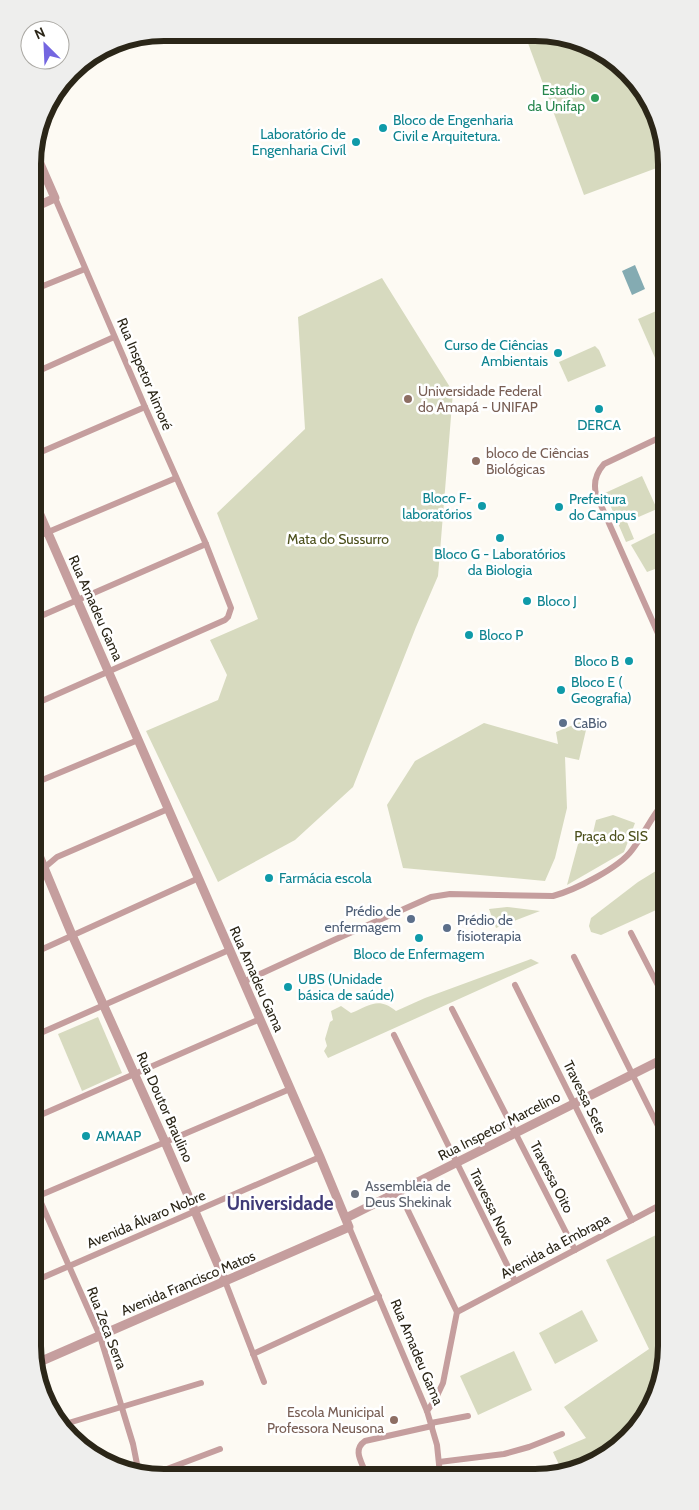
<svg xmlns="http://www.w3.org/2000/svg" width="699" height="1510" viewBox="0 0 699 1510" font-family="Cabin,sans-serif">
<rect width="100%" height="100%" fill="#fdfaf3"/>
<g fill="#d7dabf">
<polygon points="525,35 560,35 622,65 662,130 662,166 584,195"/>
<polygon points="382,278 453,392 438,576 416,627 353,787 295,840 218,882 146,731 218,700 227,675 210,640 258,619 217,513 305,429 298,317"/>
<polygon points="663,308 663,366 659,367 638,319"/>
<polygon points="595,346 599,350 606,366 568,382 559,362"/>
<polygon points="642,476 657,509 627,522 634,539 626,542 605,493"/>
<polygon points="663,529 663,566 647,572 631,545"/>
<polygon points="585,720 586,730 579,760 565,757 567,808 555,858 545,881 403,868 387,805 415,761 484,723 558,744 556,732"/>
<polygon points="613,815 635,823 624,852 567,885 578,844 592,837 596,820"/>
<polygon points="664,866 665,906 601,935 591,932 589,926 591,918 638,882"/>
<polygon points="507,907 540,911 496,928 489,909"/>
<path d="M 531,959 L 539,963 L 328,1058 L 324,1051 L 327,1046 L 325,1039 L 330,1022 L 333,1020 L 331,1011 L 341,1006 L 351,1013 C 369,1006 378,996 396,1011 L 425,998 Z"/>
<polygon points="98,1017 122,1073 82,1091 58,1034"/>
<polygon points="666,1230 666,1354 639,1426 608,1455 569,1473 563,1473 553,1452 586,1438 564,1407 649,1349 606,1260"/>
<polygon points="582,1310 598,1341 555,1364 539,1333"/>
<polygon points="514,1351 532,1390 478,1415 460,1376"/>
</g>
<polygon fill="#84abb2" points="635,265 645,289 632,295 622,271"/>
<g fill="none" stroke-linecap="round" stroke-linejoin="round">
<g stroke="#c59e9e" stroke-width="6">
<polyline points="33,290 85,269"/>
<polyline points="34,373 114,337"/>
<path d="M 663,436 L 604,464 C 596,473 593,482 596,494 L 664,647"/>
<polyline points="34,455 145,407"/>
<polyline points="34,538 176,478"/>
<polyline points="34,619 206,544"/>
<polyline points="35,704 225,620 228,617 231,608 206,544 145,407 55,198"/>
<polyline points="35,783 138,740"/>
<polyline points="44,868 57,857 168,809"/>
<polyline points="631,933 665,999"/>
<polyline points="36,952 199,878"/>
<polyline points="574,957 665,1140"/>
<path d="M 243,982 L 334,940 L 431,897 L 450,894 L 553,896 C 575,890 619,868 632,850 C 644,834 652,816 664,802"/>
<polyline points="515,985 632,1220"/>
<polyline points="452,1009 575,1250"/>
<polyline points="36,1035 229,950"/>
<polyline points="394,1035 515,1281"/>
<polyline points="36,1117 260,1019"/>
<polyline points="399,1192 457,1312"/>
<polyline points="38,1196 100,1336 133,1444 138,1469 135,1473"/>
<polyline points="36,1197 290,1089"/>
<polyline points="349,1227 427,1411 437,1445 440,1474"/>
<polyline points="37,1280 320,1157"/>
<polyline points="225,1281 264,1382"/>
<polyline points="457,1312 666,1202"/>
<polyline points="253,1354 379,1296"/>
<polyline points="427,1411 435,1400 443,1383 457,1312"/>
<polyline points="431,1423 468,1416"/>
<polyline points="65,1424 201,1383"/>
<polyline points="439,1462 504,1454 529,1447 562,1434"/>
<path d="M 366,1474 C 362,1462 352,1450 365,1441 L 432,1426"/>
<polyline points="151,1475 220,1449"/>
</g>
<g stroke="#c59e9e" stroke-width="9">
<polyline points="33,208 55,198 34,150"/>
<polyline points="34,501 320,1157 349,1227 37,1363"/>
<polyline points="35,846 72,935 165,1142 225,1281"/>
<polyline points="346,1218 665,1058"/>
</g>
</g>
<circle fill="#2e9e5b" stroke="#fff" stroke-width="2" cx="595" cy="98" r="5"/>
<g fill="#0f9aa8" stroke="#fff" stroke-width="2">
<circle cx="383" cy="128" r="5"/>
<circle cx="356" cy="142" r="5"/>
<circle cx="558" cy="353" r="5"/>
<circle cx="599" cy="409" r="5"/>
<circle cx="482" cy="506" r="5"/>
<circle cx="559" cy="507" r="5"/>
<circle cx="500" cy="538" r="5"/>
<circle cx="527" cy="601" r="5"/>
<circle cx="469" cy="635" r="5"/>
<circle cx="629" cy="661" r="5"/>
<circle cx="561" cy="690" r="5"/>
<circle cx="269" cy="878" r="5"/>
<circle cx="419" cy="938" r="5"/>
<circle cx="288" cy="987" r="5"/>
<circle cx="86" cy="1136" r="5"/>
</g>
<g fill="#8d6e63" stroke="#fff" stroke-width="2">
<circle cx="408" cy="399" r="5"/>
<circle cx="476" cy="461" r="5"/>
<circle cx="394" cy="1420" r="5"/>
</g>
<g fill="#5c6f8a" stroke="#fff" stroke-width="2">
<circle cx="563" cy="723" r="5"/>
<circle cx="411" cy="919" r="5"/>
<circle cx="447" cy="928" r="5"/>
</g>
<circle fill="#6b7280" stroke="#fff" stroke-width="2" cx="355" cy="1194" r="5"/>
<g text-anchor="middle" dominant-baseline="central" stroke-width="5" stroke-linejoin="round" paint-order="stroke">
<g font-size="14" fill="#27864d" stroke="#fff" text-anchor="end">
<text x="585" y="90">Estadio<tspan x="585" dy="16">da Unifap</tspan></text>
</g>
<g font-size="14" fill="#0d838f" stroke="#fff" text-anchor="start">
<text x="393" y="120">Bloco de Engenharia<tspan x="393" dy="16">Civil e Arquitetura.</tspan></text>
<text x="346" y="134" text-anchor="end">Laboratório de<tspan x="346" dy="16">Engenharia Civíl</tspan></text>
<text x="548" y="345" text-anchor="end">Curso de Ciências<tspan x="548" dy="16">Ambientais</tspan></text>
<text x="599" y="425" text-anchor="middle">DERCA</text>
<text x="472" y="498" text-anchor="end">Bloco F-<tspan x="472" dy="16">laboratórios</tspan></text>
<text x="569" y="499">Prefeitura<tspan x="569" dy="16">do Campus</tspan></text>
<text x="500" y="554" text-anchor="middle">Bloco G - Laboratórios<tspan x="500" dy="16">da Biologia</tspan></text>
<text x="537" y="601">Bloco J</text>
<text x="479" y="635">Bloco P</text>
<text x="619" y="661" text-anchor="end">Bloco B</text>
<text x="571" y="682">Bloco E (<tspan x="571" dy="16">Geografia)</tspan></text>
<text x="279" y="878">Farmácia escola</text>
<text x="419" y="954" text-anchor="middle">Bloco de Enfermagem</text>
<text x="298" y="979">UBS (Unidade<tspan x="298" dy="16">básica de saúde)</tspan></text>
<text x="96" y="1136">AMAAP</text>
</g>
<g font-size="14" fill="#2b2618" stroke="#fff">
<text transform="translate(145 374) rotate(67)">Rua Inspetor Aimoré</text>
<text transform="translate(96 608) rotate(66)">Rua Amadeu Gama</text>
<text transform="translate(257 979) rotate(66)">Rua Amadeu Gama</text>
<text transform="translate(585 1097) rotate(64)">Travessa Sete</text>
<text transform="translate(165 1107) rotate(66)">Rua Doutor Braulino</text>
<text transform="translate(499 1126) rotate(-27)">Rua Inspetor Marcelino</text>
<text transform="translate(552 1177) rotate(63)">Travessa Oito</text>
<text transform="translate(492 1207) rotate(64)">Travessa Nove</text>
<text transform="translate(146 1219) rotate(-23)">Avenida Álvaro Nobre</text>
<text transform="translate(555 1246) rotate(-28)">Avenida da Embrapa</text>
<text transform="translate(188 1283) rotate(-23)">Avenida Francisco Matos</text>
<text transform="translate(107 1328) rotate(69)">Rua Zeca Serra</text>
<text transform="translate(417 1352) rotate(67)">Rua Amadeu Gama</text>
</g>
<g font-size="14" fill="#785e54" stroke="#fff" text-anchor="start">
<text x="418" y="391">Universidade Federal<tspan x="418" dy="16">do Amapá - UNIFAP</tspan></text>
<text x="486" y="453">bloco de Ciências<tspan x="486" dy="16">Biológicas</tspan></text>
<text x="384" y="1412" text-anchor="end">Escola Municipal<tspan x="384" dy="16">Professora Neusona</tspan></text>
</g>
<g font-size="14" fill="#4c501c" stroke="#fff">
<text x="338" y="539">Mata do Sussurro</text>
<text x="611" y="836">Praça do SIS</text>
</g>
<g font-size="14" fill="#4e5e75" stroke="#fff" text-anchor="start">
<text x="573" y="723">CaBio</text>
<text x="401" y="911" text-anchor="end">Prédio de<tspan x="401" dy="16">enfermagem</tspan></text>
<text x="457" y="920">Prédio de<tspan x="457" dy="16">fisioterapia</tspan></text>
</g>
<g font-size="14" fill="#5b616d" stroke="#fff" text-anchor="start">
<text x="365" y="1186">Assembleia de<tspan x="365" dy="16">Deus Shekinak</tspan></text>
</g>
<g font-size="19" font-weight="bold" fill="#3f3a77" stroke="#fff">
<text x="280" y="1203">Universidade</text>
</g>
</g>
<path d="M0 0H699V1510H0ZM164 41H535A123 123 0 0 1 658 164V1346A123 123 0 0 1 535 1469H164A123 123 0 0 1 41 1346V164A123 123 0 0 1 164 41Z" fill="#eeeeed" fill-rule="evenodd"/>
<path fill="none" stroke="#2b2618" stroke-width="6" d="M164 41H535A123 123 0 0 1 658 164V1346A123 123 0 0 1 535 1469H164A123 123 0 0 1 41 1346V164A123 123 0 0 1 164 41Z"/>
<g transform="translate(45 45) rotate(336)"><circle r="24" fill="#ffffff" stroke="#aaa8a3"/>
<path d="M0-4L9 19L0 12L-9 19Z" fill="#7466e0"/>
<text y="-8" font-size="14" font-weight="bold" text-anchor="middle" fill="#2b2618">N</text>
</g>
</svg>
